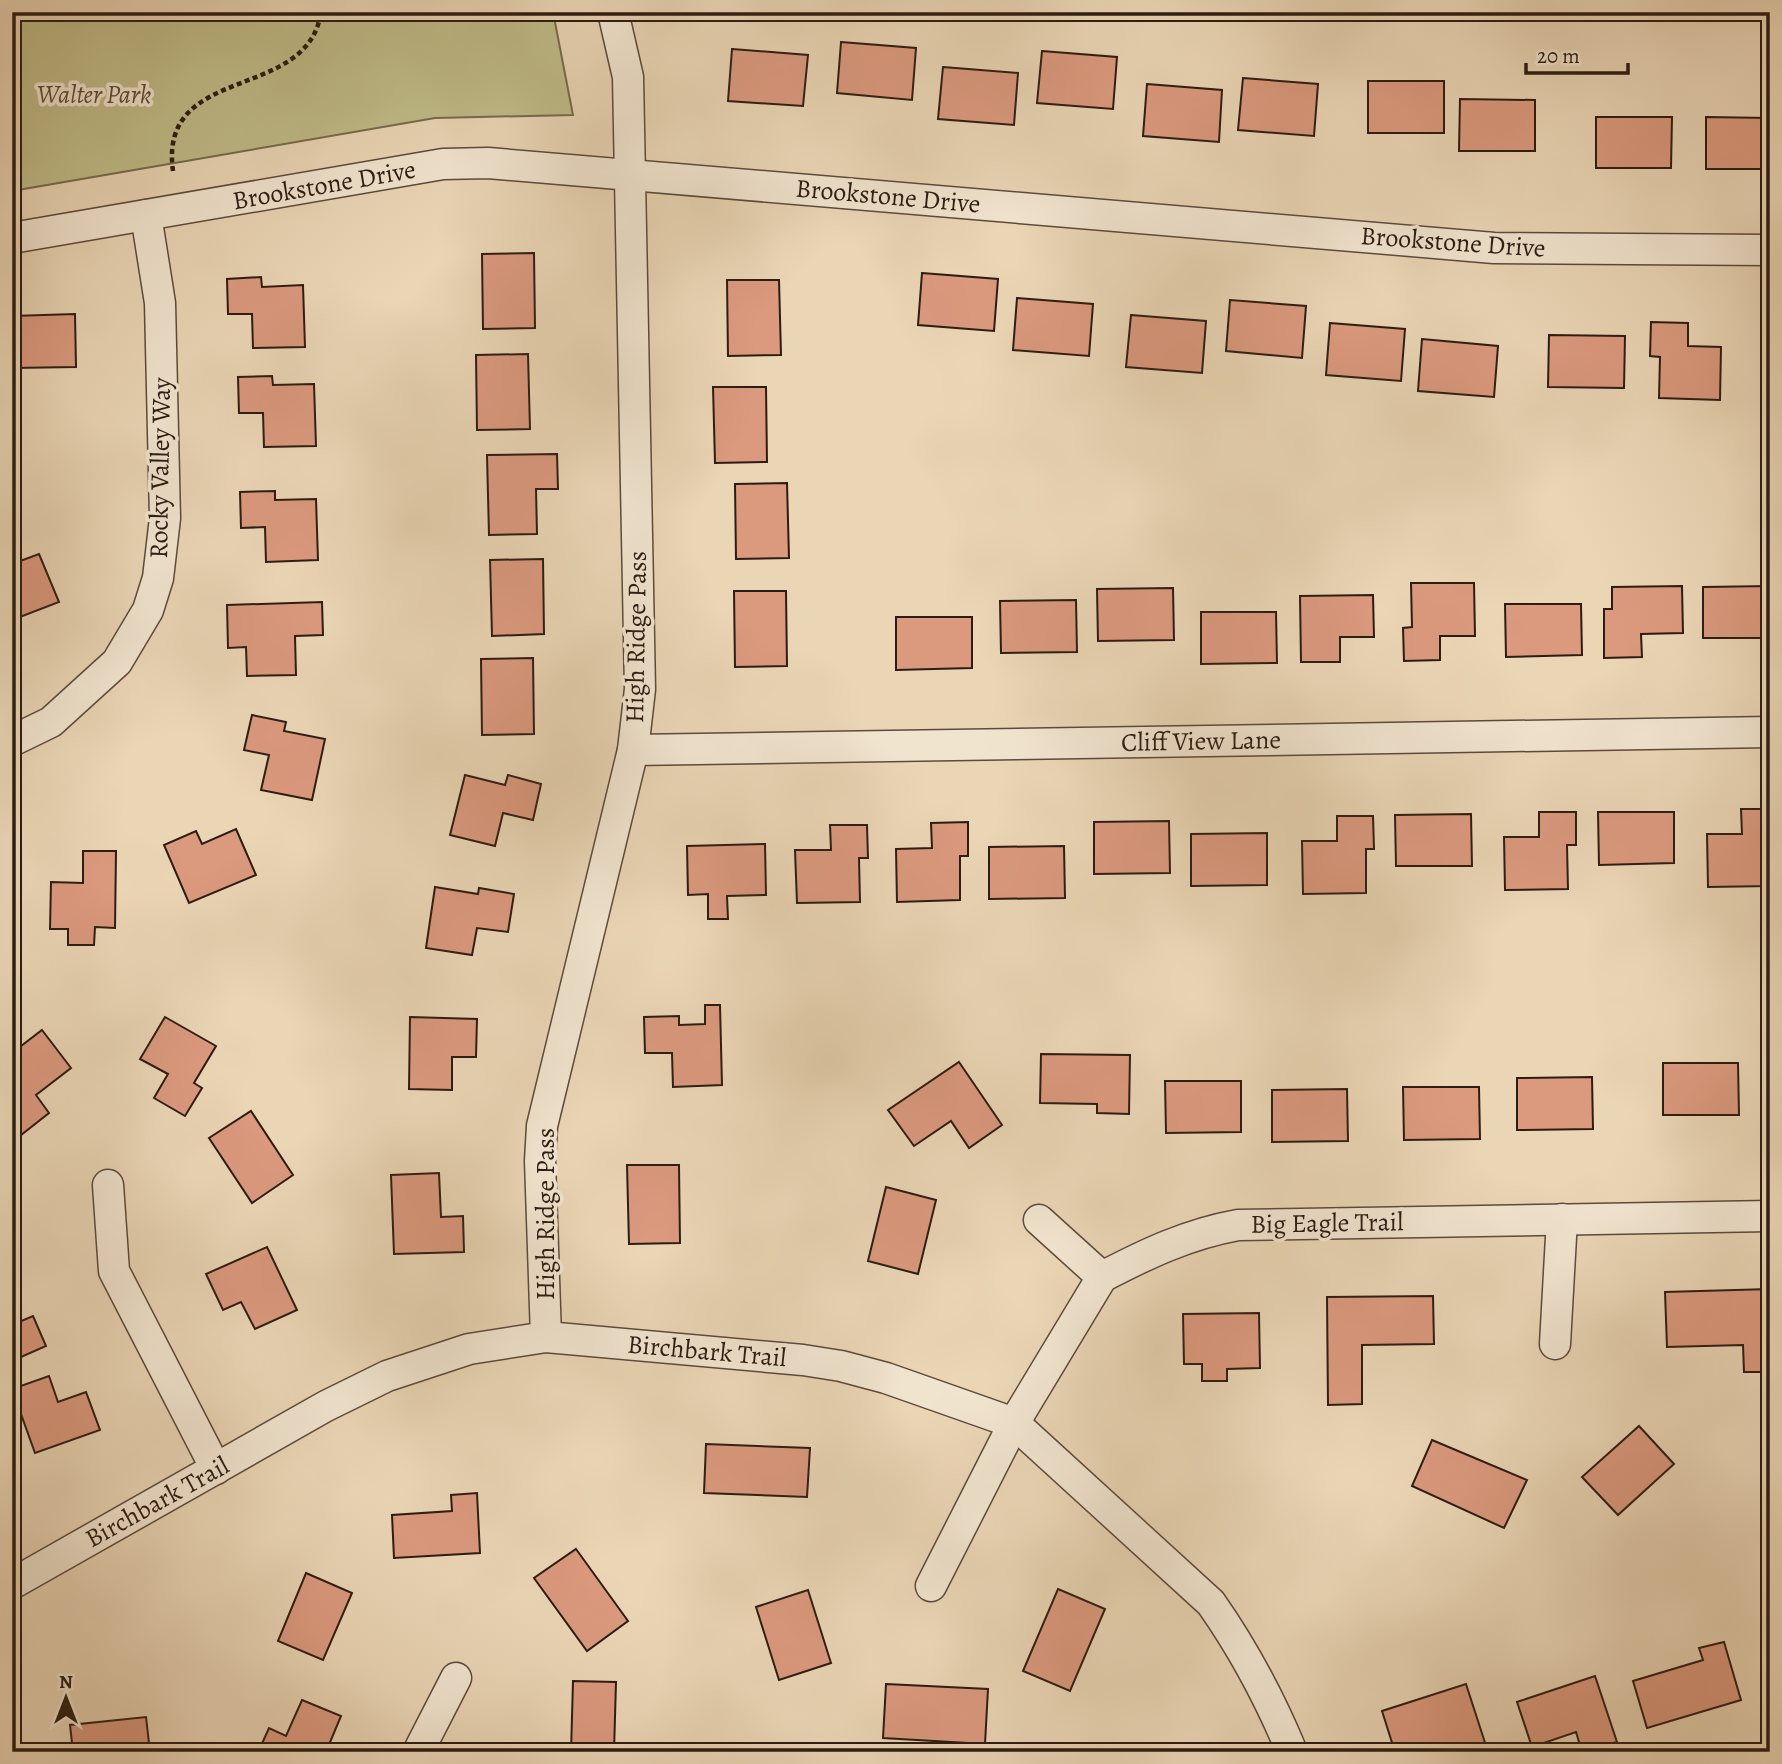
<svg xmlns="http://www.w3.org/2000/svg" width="1782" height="1764" viewBox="0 0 1782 1764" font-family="Alegreya,serif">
<rect width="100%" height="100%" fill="#ead5b5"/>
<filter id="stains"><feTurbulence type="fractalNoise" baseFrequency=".00286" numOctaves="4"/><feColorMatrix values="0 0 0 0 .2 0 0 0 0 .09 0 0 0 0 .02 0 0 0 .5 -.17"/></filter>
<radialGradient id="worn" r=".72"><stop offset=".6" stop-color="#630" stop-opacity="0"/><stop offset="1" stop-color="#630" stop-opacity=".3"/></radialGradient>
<polygon fill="#bfbb88" stroke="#766c4e" stroke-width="2" points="12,12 553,12 573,115 435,118 12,191"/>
<g fill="#db997e" stroke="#2d1c13" stroke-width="2">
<polygon points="841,42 916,48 912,100 837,93"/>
<polygon points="732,49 808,55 803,106 728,101"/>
<polygon points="1042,51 1117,57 1113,109 1037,103"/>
<polygon points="943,67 1018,73 1014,125 938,119"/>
<polygon points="1243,78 1318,84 1314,136 1238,130"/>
<rect x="1368" y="81" width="76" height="52"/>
<polygon points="1147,84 1222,90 1219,142 1143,136"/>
<polygon points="1460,99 1535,100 1535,151 1459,151"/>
<polygon points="1596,117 1672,117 1671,168 1596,168"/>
<polygon points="1706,117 1770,118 1770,169 1706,169"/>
<polygon points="534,253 535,328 483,329 482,254"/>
<polygon points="922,273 998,279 994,331 918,325"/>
<polygon points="261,277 262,287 303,285 305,347 253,348 252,314 228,314 227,279"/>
<polygon points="727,280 779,280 781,355 728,356"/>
<polygon points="1017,298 1093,304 1089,356 1013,350"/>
<polygon points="1230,300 1306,306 1302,358 1226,351"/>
<polygon points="75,314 76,367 12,368 12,316"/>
<polygon points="1131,315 1206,321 1202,373 1126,367"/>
<polygon points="1651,322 1688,323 1688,346 1721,347 1720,400 1659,398 1660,357 1650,356"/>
<polygon points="1330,323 1405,329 1401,381 1326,375"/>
<polygon points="1549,335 1625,336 1624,388 1548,387"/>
<polygon points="1422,339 1498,346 1494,397 1418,391"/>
<polygon points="1765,341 1770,341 1770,393 1764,393"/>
<polygon points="528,354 530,429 477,430 476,355"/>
<polygon points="272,376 273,385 314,384 316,446 264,447 263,413 239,413 238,377"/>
<polygon points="713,387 766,387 767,462 715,463"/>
<polygon points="557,454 558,489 536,489 537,534 489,535 487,455"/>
<polygon points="787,483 789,558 736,559 735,484"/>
<polygon points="275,491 275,500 316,499 318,560 266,562 265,527 241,528 240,492"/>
<polygon points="39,554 59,602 12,620 12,564"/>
<polygon points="543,559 544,634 492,636 490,560"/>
<polygon points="1411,583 1474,583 1475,636 1440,636 1440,660 1404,661 1403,628 1412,627"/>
<polygon points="1682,586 1683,633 1641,634 1642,657 1604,658 1604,609 1612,609 1612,587"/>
<polygon points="1770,586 1770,638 1703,638 1703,587"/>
<polygon points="1173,588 1174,640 1098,641 1097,589"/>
<polygon points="734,591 786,591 787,666 735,667"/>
<polygon points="1373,595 1374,637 1340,637 1340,662 1301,662 1300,596"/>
<polygon points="1076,600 1077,652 1001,653 1000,601"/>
<polygon points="322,602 323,635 295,636 296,675 247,676 246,647 228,648 227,605"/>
<polygon points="1505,604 1581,604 1582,655 1506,657"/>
<polygon points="1201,612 1276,612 1277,663 1201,664"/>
<polygon points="896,617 972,617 972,668 896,670"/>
<polygon points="533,658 534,734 482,735 481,659"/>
<polygon points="252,715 286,722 284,731 325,739 312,800 261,790 269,755 244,750"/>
<polygon points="465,775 505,785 508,775 541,784 533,820 503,813 495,846 450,835"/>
<polygon points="1741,809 1770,809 1770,886 1708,887 1707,834 1742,834"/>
<polygon points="1539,812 1576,812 1576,845 1567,845 1568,889 1505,890 1504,837 1539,837"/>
<polygon points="1598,812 1674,812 1674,863 1599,865"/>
<polygon points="1471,814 1472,866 1396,866 1395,815"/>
<polygon points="1337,816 1373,816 1374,849 1366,849 1366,893 1303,894 1302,841 1337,841"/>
<polygon points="1169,821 1170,873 1094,874 1094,822"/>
<polygon points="968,822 968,856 960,856 960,900 897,902 896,849 932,848 931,823"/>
<polygon points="830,825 867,825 868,858 859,858 860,902 797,903 795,850 831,850"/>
<polygon points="236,829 256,875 189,903 164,845 196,831 202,844"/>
<polygon points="1267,833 1267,885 1191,886 1191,834"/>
<polygon points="12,838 15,890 12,890"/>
<polygon points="765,844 766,895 727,896 728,919 708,919 708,894 688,895 687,846"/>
<polygon points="1064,846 1065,898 989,899 989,847"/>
<polygon points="83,851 116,851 115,928 95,927 94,945 68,945 68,929 50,929 51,882 83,883"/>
<polygon points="435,887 478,894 479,888 514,894 508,932 477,928 472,955 426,948"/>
<polygon points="705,1005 720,1005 722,1085 673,1087 672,1053 645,1053 644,1017 679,1016 679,1025 705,1024"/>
<polygon points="165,1017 216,1046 194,1083 202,1088 185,1116 154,1098 168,1074 140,1059"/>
<polygon points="410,1017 477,1019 476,1057 452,1057 452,1090 409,1089"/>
<polygon points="42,1030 71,1068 36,1095 49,1113 21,1135 12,1124 12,1053"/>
<polygon points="1041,1054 1130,1055 1129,1114 1097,1113 1097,1104 1040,1103"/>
<polygon points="959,1062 1002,1125 969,1148 951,1121 914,1146 888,1110"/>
<polygon points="1663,1063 1738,1063 1739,1115 1663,1115"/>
<polygon points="1592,1077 1593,1129 1517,1130 1517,1078"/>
<polygon points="1768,1078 1770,1078 1770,1130 1769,1130"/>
<polygon points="1165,1081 1241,1081 1241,1132 1166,1133"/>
<polygon points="1403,1087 1479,1087 1480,1139 1404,1140"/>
<polygon points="1347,1089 1348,1141 1272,1142 1272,1090"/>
<polygon points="251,1111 293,1175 252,1203 209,1138"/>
<polygon points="627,1165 679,1165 680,1243 629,1244"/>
<polygon points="439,1173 441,1217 463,1216 464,1252 394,1254 391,1175"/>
<polygon points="886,1187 936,1200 918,1274 868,1261"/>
<polygon points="267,1247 297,1310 255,1329 241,1302 223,1310 206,1274"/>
<polygon points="1770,1289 1770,1372 1744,1372 1743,1345 1667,1347 1665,1292"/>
<polygon points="1433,1296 1434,1344 1362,1345 1362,1404 1328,1405 1327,1297"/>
<polygon points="1259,1313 1260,1368 1227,1369 1227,1381 1202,1381 1202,1364 1184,1364 1183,1314"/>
<polygon points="33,1316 46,1346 12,1361 12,1325"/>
<polygon points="49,1376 58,1402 86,1392 100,1430 35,1453 12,1389"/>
<polygon points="1639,1426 1674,1464 1618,1515 1582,1477"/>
<polygon points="1432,1440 1527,1480 1504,1528 1412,1486"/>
<polygon points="706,1444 810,1448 807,1497 704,1493"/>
<polygon points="477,1493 480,1553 394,1558 392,1515 452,1511 451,1495"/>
<polygon points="576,1549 628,1621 587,1651 534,1578"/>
<polygon points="306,1573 352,1593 323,1660 278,1641"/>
<polygon points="1058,1589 1105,1609 1070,1691 1023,1671"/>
<polygon points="808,1590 831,1663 779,1680 756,1607"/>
<polygon points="1724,1642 1741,1700 1647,1728 1633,1681 1703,1660 1699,1648"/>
<polygon points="1595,1676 1617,1742 1582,1752 1576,1732 1532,1747 1517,1702"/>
<polygon points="573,1681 616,1682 614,1752 571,1752"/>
<polygon points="886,1684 988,1689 985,1744 883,1738"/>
<polygon points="1466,1684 1488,1752 1395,1752 1382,1711"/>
<polygon points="302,1700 341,1716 326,1752 259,1750 269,1728 286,1736"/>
<polygon points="146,1717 150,1752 73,1752 70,1725"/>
</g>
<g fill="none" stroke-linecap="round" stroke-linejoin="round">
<g stroke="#5c4a3c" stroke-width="33">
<g id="street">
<polyline points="12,238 443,164 488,163 1494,248 1770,250"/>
<polyline points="12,741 51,722 117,662 148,610 158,578 165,518 160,303 146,215"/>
<polyline points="633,750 1770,732"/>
<polyline points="108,1185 114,1271 216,1469"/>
<path d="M 1039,1220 L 1102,1277 C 1146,1254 1188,1234 1238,1225 L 1770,1216"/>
<polyline points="546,1337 540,1161 542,1126 633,750 640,689 628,77 613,12"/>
<polyline points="1555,1344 1562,1219"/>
<path d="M 12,1584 L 326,1406 L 387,1376 L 469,1349 L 546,1337 L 803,1360 L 841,1366 L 886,1378 L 1014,1423 L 1211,1603 C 1244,1650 1270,1699 1292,1752"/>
<polyline points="931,1586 1014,1423 1102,1277"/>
<polyline points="418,1752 456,1678"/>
</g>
</g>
<path stroke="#2d1c13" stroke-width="4.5" stroke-dasharray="5 3.5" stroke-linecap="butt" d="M 173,171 C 158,62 308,103 321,12"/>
<use href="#street" stroke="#f1e4cf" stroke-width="30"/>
</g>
<g text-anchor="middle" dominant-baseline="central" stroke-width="7" stroke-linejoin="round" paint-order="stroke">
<g font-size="26" font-style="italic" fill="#594c36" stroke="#f1e4cf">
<text x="94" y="94">Walter Park</text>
</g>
<g font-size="26" fill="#2d1c13" stroke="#f1e4cf">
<text transform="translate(324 185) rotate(-10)">Brookstone Drive</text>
<text transform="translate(888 196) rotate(5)">Brookstone Drive</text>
<text transform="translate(1453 242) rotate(4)">Brookstone Drive</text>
<text transform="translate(160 468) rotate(-89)">Rocky Valley Way</text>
<text transform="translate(636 637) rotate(-89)">High Ridge Pass</text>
<text transform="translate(1201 741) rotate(-1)">Cliff View Lane</text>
<text transform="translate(545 1214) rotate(-90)">High Ridge Pass</text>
<text transform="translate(1327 1223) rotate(-1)">Big Eagle Trail</text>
<text transform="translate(707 1351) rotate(5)">Birchbark Trail</text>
<text transform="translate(157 1502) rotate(-29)">Birchbark Trail</text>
</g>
</g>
<rect width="1782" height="1764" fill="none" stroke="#ead5b5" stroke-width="42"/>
<rect x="14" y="14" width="1754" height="1736" fill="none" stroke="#2d1c13" stroke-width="3.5"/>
<rect x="21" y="21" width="1740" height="1722" fill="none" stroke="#2d1c13" stroke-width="2"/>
<g transform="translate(66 1698)" stroke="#f1e4cf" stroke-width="5" paint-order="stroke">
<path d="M0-5L12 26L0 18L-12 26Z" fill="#2d1c13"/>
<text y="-10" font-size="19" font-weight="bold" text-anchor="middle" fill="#2d1c13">N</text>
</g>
<path d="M1526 63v10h102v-10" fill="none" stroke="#2d1c13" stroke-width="3.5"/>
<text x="1537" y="63" font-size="21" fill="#2d1c13" stroke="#f1e4cf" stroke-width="5" paint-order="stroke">20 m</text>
<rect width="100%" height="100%" filter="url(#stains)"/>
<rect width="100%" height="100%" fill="url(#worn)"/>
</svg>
